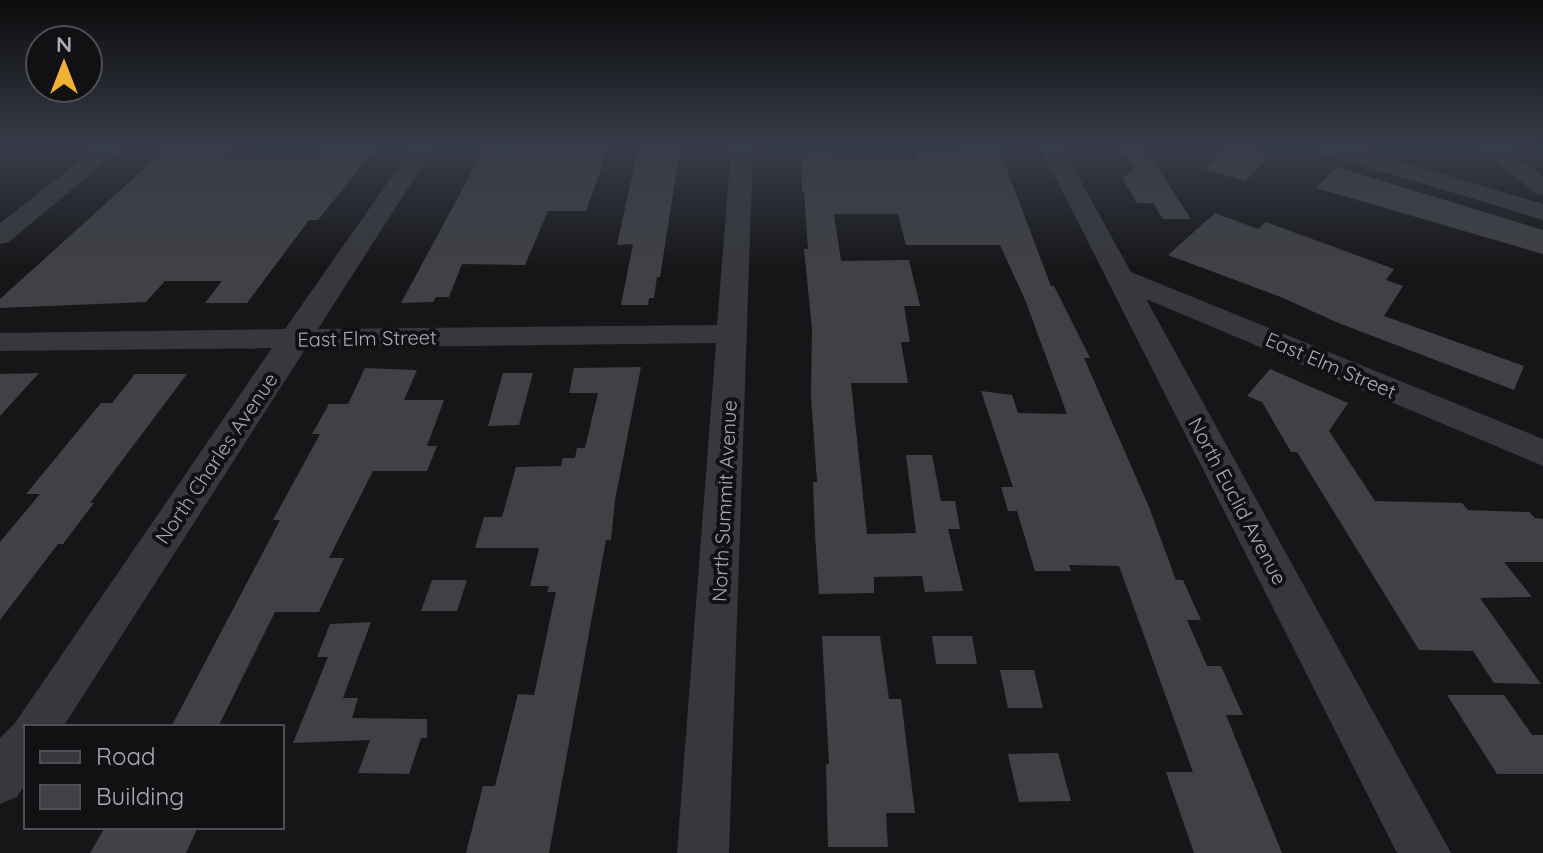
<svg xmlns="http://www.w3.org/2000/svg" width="1543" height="853" viewBox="0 0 1543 853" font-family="Quicksand,sans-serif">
<rect width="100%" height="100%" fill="#161618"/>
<g fill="#404145">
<polygon points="166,149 229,149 221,158 321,156 326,149 375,149 318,220 309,220 247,303 205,303 222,281 165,281 146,302 0,308 0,299"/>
<polygon points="484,149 608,149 586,211 548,211 525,265 462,264 449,297 436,297 433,302 401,303"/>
<polygon points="638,149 680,149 660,277 657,277 654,298 649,298 648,305 621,305 633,244 617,245"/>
<polygon points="958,149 999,149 1051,286 1054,286 1090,358 1084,358 1149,507 1176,580 1183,580 1201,620 1187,620 1207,666 1221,666 1243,715 1226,715 1282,853 1194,853 1166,772 1193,772 1119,566 1069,565 1071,571 1035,571 1017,511 1008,511 1001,487 1013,487 981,391 1012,395 1018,413 1067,414 1026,302 1000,245 906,245 898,214 834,214 841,261 909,260 920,306 904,306 910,342 901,342 908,383 851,383 867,534 916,533 906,455 932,455 941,501 955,501 960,529 948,529 963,591 925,592 922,576 874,577 874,593 819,594 815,534 813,482 817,482 811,396 812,329 804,249 808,249 804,192 802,192 801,153 832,153 832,160 918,160 917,154 960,154"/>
<polygon points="1127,149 1145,149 1191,219 1163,219 1153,203 1137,203 1122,178 1134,170 1123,152"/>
<polygon points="1225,149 1245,149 1269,156 1245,181 1204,168"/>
<polygon points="1337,167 1543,230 1543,254 1316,188"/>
<polygon points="1215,213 1258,229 1266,222 1394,269 1386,280 1403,286 1384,316 1524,366 1514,390 1336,322 1281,297 1168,255"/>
<polygon points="641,367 615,500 611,540 606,540 549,853 466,853 483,786 495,786 518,694 534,695 556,592 547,592 549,586 530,586 539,548 475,548 484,517 502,517 516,467 561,466 563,458 575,458 577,448 585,448 598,393 569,393 574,368"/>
<polygon points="365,368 417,370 404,400 444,400 427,446 437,446 427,471 373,471 329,558 344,558 319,612 275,612 218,727 171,727 280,520 273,520 320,434 312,434 329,404 348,404"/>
<polygon points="1270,369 1348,403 1329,431 1375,501 1462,503 1468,510 1529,512 1535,518 1543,519 1543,562 1504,562 1532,597 1480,598 1541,684 1494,683 1473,651 1419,650 1297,452 1291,452 1262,402 1247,396"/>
<polygon points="39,373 0,416 0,374"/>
<polygon points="503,373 533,373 519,425 488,426"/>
<polygon points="135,374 187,374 90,503 94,503 63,544 58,544 0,620 0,542 40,494 26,494 101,403 112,403"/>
<polygon points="432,580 467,580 457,611 421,611"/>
<polygon points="371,622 343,698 358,698 352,718 427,719 427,738 421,738 409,774 358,773 370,740 293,743 328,657 317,657 330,624"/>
<polygon points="822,636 880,636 889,699 901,699 915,813 886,813 888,847 828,847 826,764 829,764"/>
<polygon points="932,636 972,636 977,664 936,664"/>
<polygon points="1000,670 1034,670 1043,708 1008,708"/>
<polygon points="1447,695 1504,695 1532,735 1543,735 1543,774 1497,774"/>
<polygon points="1058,753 1071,801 1019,802 1008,754"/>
<polygon points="105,827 198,827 186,853 90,853"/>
</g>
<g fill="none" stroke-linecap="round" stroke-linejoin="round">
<g fill="#37383d" fill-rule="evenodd">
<polygon points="95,149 120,149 9,242 0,244 0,223"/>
<polygon points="411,149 433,149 318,329 717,325 731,149 753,149 729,853 677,853 716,343 306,348 63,727 26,727 26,783 17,797 0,804 0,738 15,723 272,348 0,351 0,333 285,329"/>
<polygon points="1041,149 1063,149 1131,272 1543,439 1543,466 1146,299 1451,853 1397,853"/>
<polygon points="1322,149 1358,149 1543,204 1543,220 1325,154"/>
<polygon points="1481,149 1507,149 1543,177 1543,195 1535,193"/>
</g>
</g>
<linearGradient id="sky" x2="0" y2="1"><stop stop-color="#0c0c0d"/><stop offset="0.55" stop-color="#363c48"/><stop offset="1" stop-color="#363c48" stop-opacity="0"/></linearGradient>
<rect width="1543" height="269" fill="url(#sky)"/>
<g text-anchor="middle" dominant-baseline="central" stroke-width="8" stroke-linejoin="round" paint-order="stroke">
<g font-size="20" fill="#a8adb8" stroke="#111113">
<text transform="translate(367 338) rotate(-1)">East Elm Street</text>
<text transform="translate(1331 365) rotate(23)">East Elm Street</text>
<text transform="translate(216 458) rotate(-56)">North Charles Avenue</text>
<text transform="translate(724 501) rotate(-87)">North Summit Avenue</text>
<text transform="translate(1238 501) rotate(62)">North Euclid Avenue</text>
</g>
</g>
<rect x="24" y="725" width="260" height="104" fill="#111113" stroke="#4d4f55" stroke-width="2"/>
<rect x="40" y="751" width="40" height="12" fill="#37383d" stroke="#4d4f55" stroke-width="2"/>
<text x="96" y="765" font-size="24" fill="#a8adb8">Road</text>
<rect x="40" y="785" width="40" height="24" fill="#404145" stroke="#4d4f55" stroke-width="2"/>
<text x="96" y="805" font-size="24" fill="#a8adb8">Building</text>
<g transform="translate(64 64)"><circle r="38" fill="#111113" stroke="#4d4f55" stroke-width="2"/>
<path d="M0-6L14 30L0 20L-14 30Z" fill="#f2b134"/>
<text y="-12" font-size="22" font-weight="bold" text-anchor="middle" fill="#a8adb8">N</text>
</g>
</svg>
